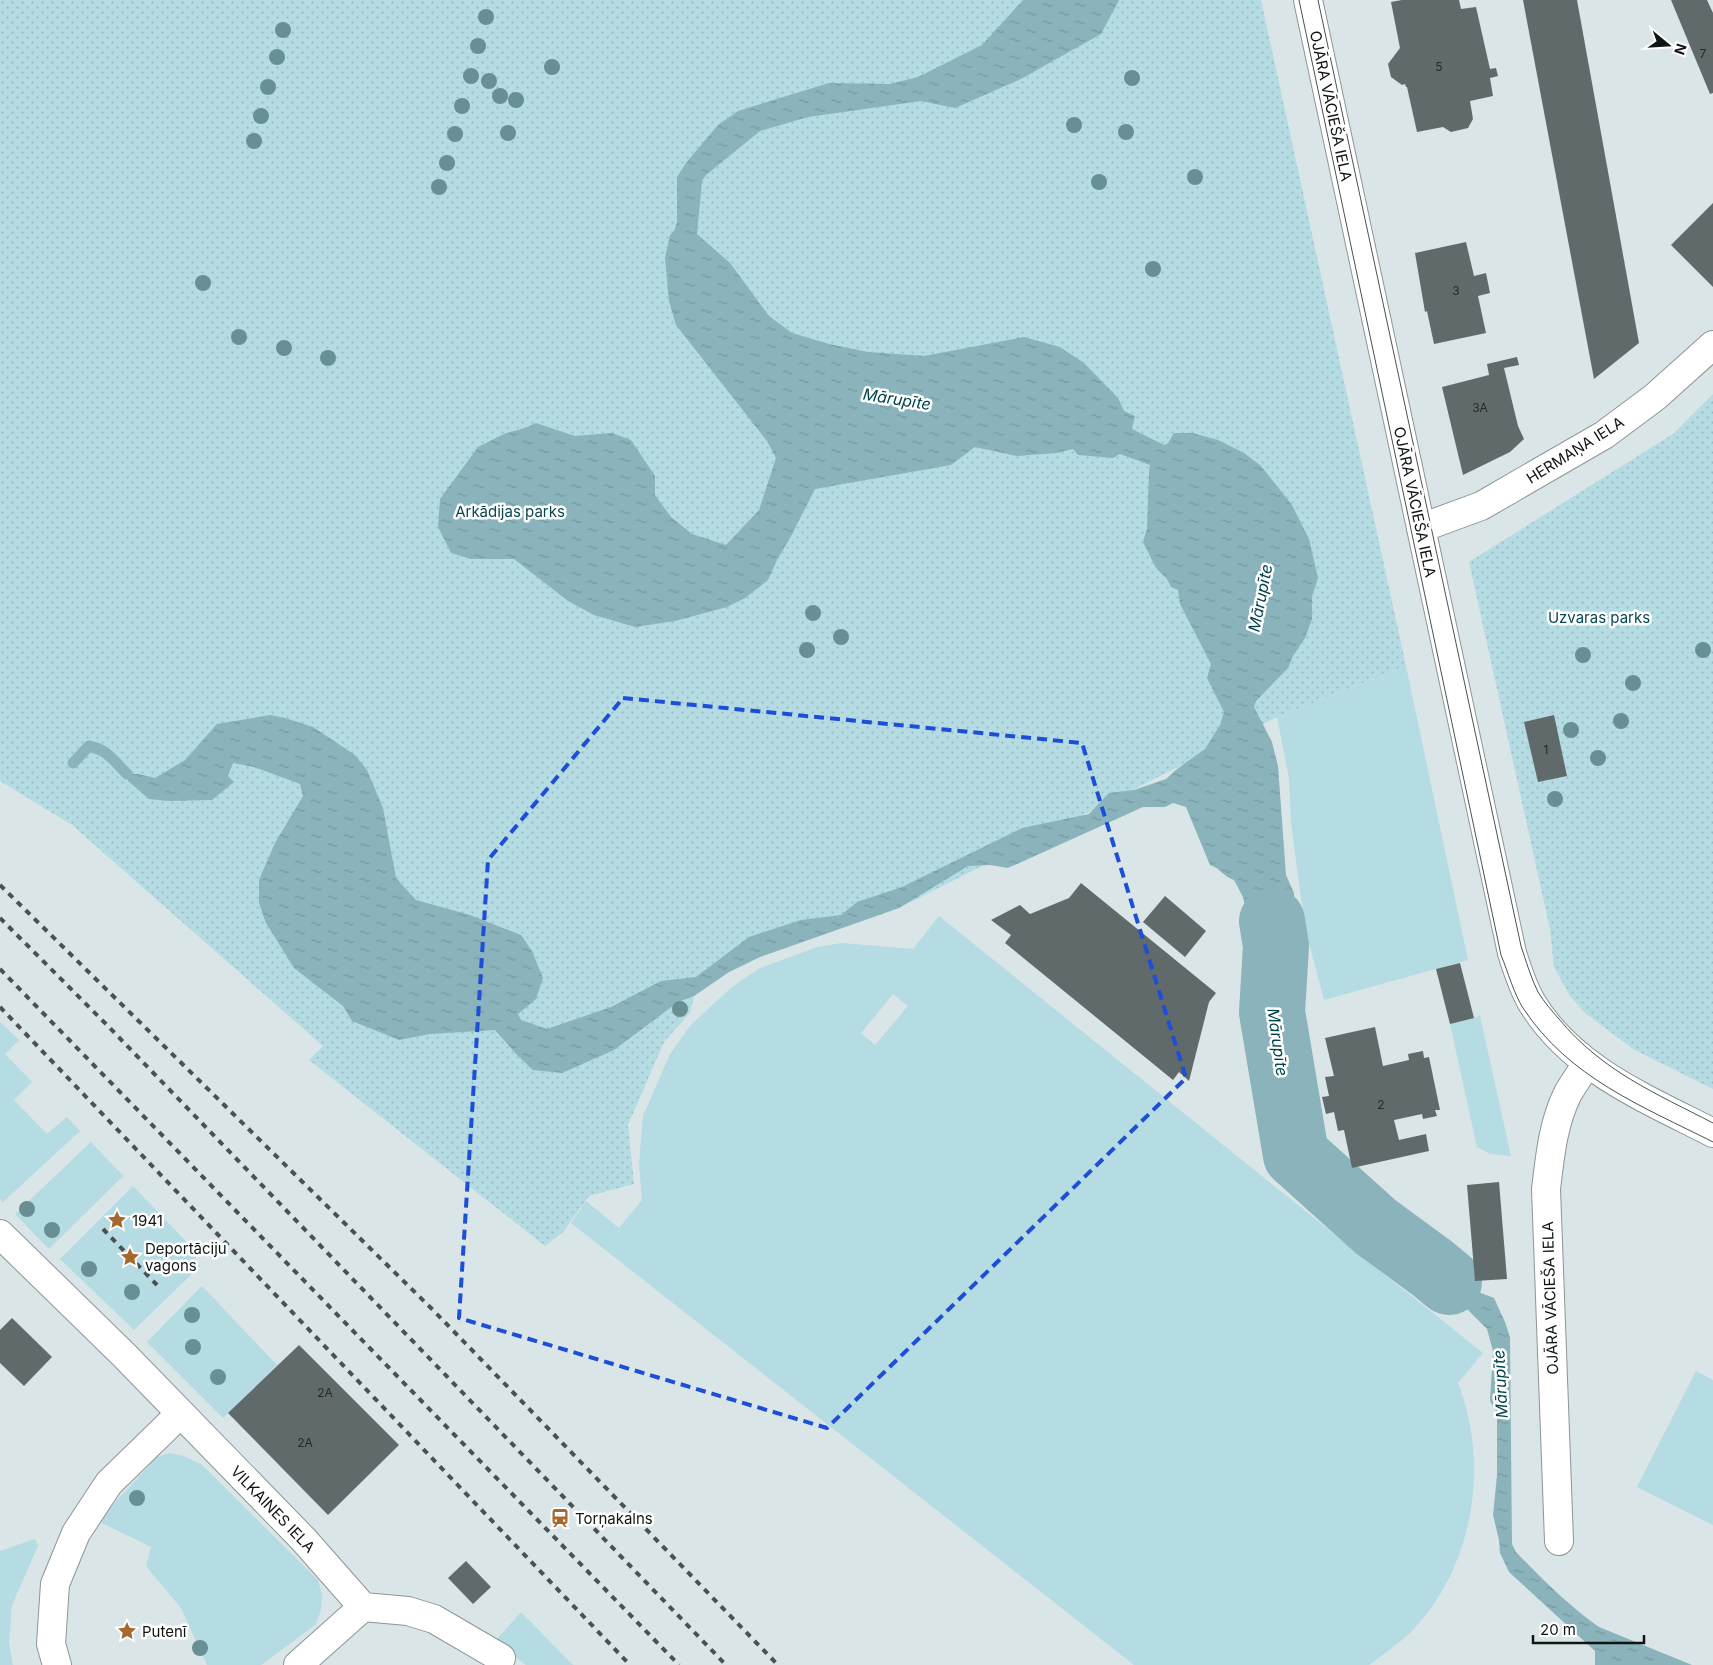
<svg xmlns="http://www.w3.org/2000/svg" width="1713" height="1665" viewBox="0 0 1713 1665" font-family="Inter,sans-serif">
<defs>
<pattern id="park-dots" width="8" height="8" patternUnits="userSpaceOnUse" patternTransform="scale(1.25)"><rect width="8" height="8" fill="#b5dbe3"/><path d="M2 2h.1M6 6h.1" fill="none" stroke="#9bbbc2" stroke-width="1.8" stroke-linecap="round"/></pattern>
<pattern id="water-ripples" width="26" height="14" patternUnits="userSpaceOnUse" patternTransform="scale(1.25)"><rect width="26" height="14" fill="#8ab3bb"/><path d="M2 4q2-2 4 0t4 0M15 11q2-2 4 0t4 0" fill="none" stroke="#7699a0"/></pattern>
</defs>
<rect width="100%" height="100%" fill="#dae5e7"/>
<g fill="#b5dbe3" fill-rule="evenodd">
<polygon points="1406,666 1468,960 1324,1000 1305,928 1291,823 1289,779 1277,717"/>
<path d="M 939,916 L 1350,1247 L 1483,1353 L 1458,1383 C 1490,1465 1474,1567 1411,1632 C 1398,1644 1383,1655 1369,1665 L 1134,1665 L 571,1223 L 586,1201 L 619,1228 L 642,1200 L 639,1163 L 643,1116 L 670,1054 L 690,1026 L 707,1010 L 732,987 L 760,968 L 817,947 L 842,943 L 913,949 ZM 893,994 L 908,1006 L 875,1045 L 861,1033 Z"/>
<polygon points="1480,1016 1511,1156 1491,1154 1477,1147 1450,1024"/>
<polygon points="0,1022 19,1040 5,1054 32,1082 14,1100 47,1134 67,1117 80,1131 3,1202 0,1199"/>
<polygon points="91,1142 123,1176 49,1249 15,1214"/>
<polygon points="133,1186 197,1253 195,1260 200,1266 134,1330 60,1259"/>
<polygon points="202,1286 277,1365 223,1418 147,1342"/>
<polygon points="1696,1371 1713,1380 1713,1525 1637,1487"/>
<polygon points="170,1453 183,1456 201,1464 318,1580 322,1595 321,1610 316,1624 299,1637 261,1665 207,1665 181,1608 146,1566 151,1547 98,1521 157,1457"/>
<polygon points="35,1539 38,1546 12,1605 9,1643 13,1665 0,1665 0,1551"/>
<polygon points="521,1612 573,1665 526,1665 501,1646 497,1639"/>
</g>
<g fill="url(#park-dots)">
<polygon points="0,0 1261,0 1406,666 1277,717 899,908 760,957 729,972 694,996 690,1013 664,1042 628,1125 634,1184 589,1196 563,1232 545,1246 309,1060 323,1046 72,825 0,781"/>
<polygon points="1713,394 1713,1089 1633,1049 1584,1012 1570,996 1554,967 1550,929 1469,562 1673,434"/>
</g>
<g fill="url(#water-ripples)">
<path d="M 1023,0 L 1119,0 L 1101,34 L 1021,79 L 955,108 L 921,101 L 808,117 L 760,131 L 706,175 L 702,181 L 697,234 L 730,263 L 769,316 L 792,333 L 829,344 L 868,352 L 924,356 L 1024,337 L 1060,347 L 1084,363 L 1118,398 L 1124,411 L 1135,416 L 1132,429 L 1164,445 L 1168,443 L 1174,433 L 1192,433 L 1218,440 L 1244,453 L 1261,466 L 1292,505 L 1309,539 L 1318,578 L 1312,597 L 1312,619 L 1305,638 L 1293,656 L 1288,668 L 1256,701 L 1254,707 L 1272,742 L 1278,766 L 1286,875 L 1294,893 L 1301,981 L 1295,1001 L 1284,1011 L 1263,1012 L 1256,1007 L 1254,944 L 1243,897 L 1234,880 C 1224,877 1220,868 1210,865 L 1186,807 L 1173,803 L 1165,807 L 1143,807 L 1008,868 L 990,865 L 968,866 L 899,908 L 760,957 L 729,972 L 694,996 L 678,1002 L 614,1050 L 562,1073 L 533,1070 L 517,1055 L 495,1030 L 430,1034 L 399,1040 L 352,1021 L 343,1006 L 294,968 L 266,923 L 259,903 L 259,880 L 275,843 L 303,796 L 300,784 L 254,767 L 233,763 L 228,776 L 234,782 L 212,800 L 168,801 L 149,799 L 128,781 L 127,774 L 139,774 L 155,778 L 185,760 L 217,724 L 270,715 L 285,718 L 313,727 L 355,755 L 367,770 L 383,808 L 396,878 L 416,900 L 470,915 L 521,935 L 532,951 L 543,978 L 536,999 L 518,1014 L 521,1020 L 547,1029 L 611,1007 L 661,981 L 696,977 L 749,937 L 801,920 L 841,915 L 857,902 L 902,887 L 1022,828 L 1089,814 L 1109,793 L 1134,790 L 1166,779 L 1177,769 L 1205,749 L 1220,725 L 1224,712 L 1207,678 L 1211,664 L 1180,604 L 1178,590 L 1171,587 L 1167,579 L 1156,568 L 1143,542 L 1147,529 L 1149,473 L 1150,465 L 1120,454 L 1113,458 L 1078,455 L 1073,449 L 1057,453 L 1017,456 L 975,447 L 951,465 L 815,489 L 790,538 L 777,560 L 768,580 L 745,598 L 727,607 L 675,621 L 635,627 L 594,615 L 568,601 L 514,559 L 471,559 L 451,553 L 438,527 L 440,499 L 478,447 L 504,434 L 528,427 L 536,423 L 575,436 L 612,433 L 631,440 L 655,476 L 655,495 L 671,517 L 692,534 L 726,545 L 759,510 L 776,458 L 767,441 L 676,325 L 669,301 L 665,258 L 670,235 L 674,231 L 677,222 L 677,177 L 686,163 L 718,125 L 738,111 L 829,83 L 890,84 L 918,77 L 982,45 Z"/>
<path d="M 1385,1216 L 1460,1285 L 1494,1298 L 1505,1322 L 1510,1337 L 1512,1544 L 1516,1552 C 1541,1578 1569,1606 1599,1627 L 1692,1665 L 1595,1665 L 1595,1651 L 1509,1572 L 1500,1553 L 1499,1540 L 1493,1515 L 1497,1475 L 1497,1413 L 1490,1401 L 1493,1351 L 1487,1329 L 1432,1274 L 1388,1245 L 1382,1245 L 1369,1237 Z"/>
</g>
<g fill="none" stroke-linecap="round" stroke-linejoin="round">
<path stroke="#8ab3bb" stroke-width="11" d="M 73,763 L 89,746 C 108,750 114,761 127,774"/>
<polyline stroke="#8ab3bb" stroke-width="66" points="1272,921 1276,946 1272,1012 1296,1155 1376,1227 1432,1268 1449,1282"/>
</g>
<g fill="#606a6b">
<polygon points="1402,0 1459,0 1461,9 1476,7 1490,69 1496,68 1498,76 1490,78 1493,96 1470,101 1473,119 1468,128 1451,132 1443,127 1417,132 1407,87 1406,87 1405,84 1402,85 1391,77 1388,64 1400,48 1391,2"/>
<polygon points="1523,0 1577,0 1639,343 1594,379"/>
<polygon points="1671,0 1707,0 1713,13 1713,93 1710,94"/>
<polygon points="1713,203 1713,287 1671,245"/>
<polygon points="1466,242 1474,276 1486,273 1490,293 1478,296 1486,333 1434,344 1427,311 1425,312 1415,253"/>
<polygon points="1517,357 1519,365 1504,368 1518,426 1524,439 1510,452 1463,475 1442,387 1489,375 1487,364"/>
<polygon points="1554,715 1567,776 1538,782 1524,722"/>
<polygon points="1081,883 1216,993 1209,1002 1189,1081 1179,1072 1173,1080 1005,943 1011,935 991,920 1020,905 1030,914 1069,898"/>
<polygon points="1165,896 1206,931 1185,957 1143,922"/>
<polygon points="1460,963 1474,1018 1450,1024 1436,969"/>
<polygon points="1375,1027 1383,1066 1409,1060 1408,1054 1423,1051 1424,1058 1429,1057 1440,1110 1435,1110 1437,1116 1423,1119 1422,1114 1394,1120 1399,1140 1426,1134 1429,1151 1352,1168 1344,1130 1338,1131 1334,1112 1326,1114 1322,1097 1329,1096 1325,1077 1334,1076 1325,1038"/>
<polygon points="1499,1182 1507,1279 1475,1281 1467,1185"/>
<polygon points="12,1318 52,1357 24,1386 0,1363 0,1330"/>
<polygon points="299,1345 399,1445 328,1515 228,1413"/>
<polygon points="466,1561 491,1587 473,1604 448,1578"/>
</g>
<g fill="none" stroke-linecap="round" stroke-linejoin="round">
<g stroke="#8c9697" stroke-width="30">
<g id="minor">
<path d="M 1308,0 L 1512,953 C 1517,969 1523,988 1532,1003 C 1572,1069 1647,1099 1713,1133"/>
<polyline points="1421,528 1481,506 1604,435 1655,397 1713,345"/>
<polyline points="0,1234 124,1355 304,1540 363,1607 408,1611 434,1619 501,1658"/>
<path d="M 1559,1541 L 1546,1189 C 1550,1156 1553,1123 1568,1093 C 1574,1083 1581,1073 1587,1063"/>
<polyline points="57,1665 51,1644 55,1584 76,1533 109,1483 180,1414"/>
<polyline points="298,1665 363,1607"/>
</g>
</g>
<use href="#minor" stroke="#fff" stroke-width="28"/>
<g stroke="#4b5152" stroke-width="1">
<path d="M 1299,0 L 1501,955 C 1508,972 1514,994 1523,1008 C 1569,1078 1642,1106 1713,1142"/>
<path d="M 1318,0 L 1521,946 C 1526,961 1531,978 1538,992 C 1544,1002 1552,1011 1559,1019 C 1602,1071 1655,1093 1713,1123"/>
</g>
<g stroke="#4b5152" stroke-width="4" stroke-dasharray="6 6" stroke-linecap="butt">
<polyline points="0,885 433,1310 778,1665"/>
<polyline points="0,918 106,1024 726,1665"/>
<polyline points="0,969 679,1665"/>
<polyline points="0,1007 630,1665"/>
<polyline points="103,1229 157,1285"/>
</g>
</g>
<g fill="#678f94">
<circle cx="486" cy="17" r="8"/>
<circle cx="283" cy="30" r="8"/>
<circle cx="478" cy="46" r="8"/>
<circle cx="277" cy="57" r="8"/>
<circle cx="552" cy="67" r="8"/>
<circle cx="471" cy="76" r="8"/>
<circle cx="1132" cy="78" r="8"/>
<circle cx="489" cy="81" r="8"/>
<circle cx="268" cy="87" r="8"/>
<circle cx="500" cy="96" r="8"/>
<circle cx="516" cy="100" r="8"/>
<circle cx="462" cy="106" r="8"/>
<circle cx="261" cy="116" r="8"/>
<circle cx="1074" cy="125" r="8"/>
<circle cx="1126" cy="132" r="8"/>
<circle cx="508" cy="133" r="8"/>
<circle cx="455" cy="134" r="8"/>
<circle cx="254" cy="141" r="8"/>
<circle cx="447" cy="163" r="8"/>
<circle cx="1195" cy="177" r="8"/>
<circle cx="1099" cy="182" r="8"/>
<circle cx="439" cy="187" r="8"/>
<circle cx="1153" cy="269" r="8"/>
<circle cx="203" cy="283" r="8"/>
<circle cx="239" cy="337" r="8"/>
<circle cx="284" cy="348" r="8"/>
<circle cx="328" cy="358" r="8"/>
<circle cx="813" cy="613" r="8"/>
<circle cx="841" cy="637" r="8"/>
<circle cx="807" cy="650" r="8"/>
<circle cx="1703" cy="650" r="8"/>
<circle cx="1583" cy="655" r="8"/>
<circle cx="1633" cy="683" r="8"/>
<circle cx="1621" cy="721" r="8"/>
<circle cx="1571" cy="730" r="8"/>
<circle cx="1598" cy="758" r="8"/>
<circle cx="1555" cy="799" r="8"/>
<circle cx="680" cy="1009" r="8"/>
<circle cx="27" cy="1209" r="8"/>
<circle cx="52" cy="1230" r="8"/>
<circle cx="89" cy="1269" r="8"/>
<circle cx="132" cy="1292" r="8"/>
<circle cx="192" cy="1315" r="8"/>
<circle cx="193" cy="1347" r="8"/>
<circle cx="218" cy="1377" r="8"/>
<circle cx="137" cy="1498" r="8"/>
<circle cx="200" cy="1648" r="8"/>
</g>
<path fill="none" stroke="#1d4ed8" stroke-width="4" stroke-dasharray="10 6" stroke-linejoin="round" d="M 623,698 L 1082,743 L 1186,1078 L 827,1428 L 459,1318 L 488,860 Z"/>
<defs>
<g id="sight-bare" transform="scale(1.5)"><path d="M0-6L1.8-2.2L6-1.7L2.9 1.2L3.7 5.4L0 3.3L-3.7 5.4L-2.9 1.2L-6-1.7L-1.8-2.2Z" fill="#a6682e" stroke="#fff" stroke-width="2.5" paint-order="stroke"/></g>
<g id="station-bare" transform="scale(1.5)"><path d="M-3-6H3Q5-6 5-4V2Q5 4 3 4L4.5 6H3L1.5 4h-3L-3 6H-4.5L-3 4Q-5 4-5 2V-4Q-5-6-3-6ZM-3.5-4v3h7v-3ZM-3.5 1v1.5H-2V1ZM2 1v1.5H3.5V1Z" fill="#a6682e" stroke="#fff" stroke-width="2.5" paint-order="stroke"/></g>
</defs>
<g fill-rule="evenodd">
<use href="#sight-bare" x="117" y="1220"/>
<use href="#sight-bare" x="130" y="1257"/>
<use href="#station-bare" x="560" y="1518"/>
<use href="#sight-bare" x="127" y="1631"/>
</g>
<g text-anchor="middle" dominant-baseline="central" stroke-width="5" stroke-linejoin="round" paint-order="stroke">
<g font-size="12" fill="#252a2a">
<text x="1703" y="53">7</text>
<text x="1439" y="66">5</text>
<text x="1456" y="290">3</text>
<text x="1480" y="407">3A</text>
<text x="1546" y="749">1</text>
<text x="1381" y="1104">2</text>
<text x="325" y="1392">2A</text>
<text x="305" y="1442">2A</text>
</g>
<g font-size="15" fill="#111415" stroke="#fff">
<text transform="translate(1331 106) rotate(78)">OJĀRA VĀCIEŠA IELA</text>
<text transform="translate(1575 450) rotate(-32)">HERMAŅA IELA</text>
<text transform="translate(1415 502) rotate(78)">OJĀRA VĀCIEŠA IELA</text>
<text transform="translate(1550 1298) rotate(-92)">OJĀRA VĀCIEŠA IELA</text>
<text transform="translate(273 1509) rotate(46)">VILKAINES IELA</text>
</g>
<g font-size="15" fill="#094851" stroke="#fff">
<text x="510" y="511">Arkādijas parks</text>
<text x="1599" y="617">Uzvaras parks</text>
</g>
<g font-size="15" fill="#111415" stroke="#fff" text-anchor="start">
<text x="132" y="1220">1941</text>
<text x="145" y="1248">Deportāciju<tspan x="145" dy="17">vagons</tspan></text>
<text x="575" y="1518">Torņakalns</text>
<text x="142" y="1631">Putenī</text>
</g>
<g font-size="16" font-style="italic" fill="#00424b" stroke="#fff">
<text transform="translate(897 399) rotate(9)">Mārupīte</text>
<text transform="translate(1260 598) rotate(-79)">Mārupīte</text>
<text transform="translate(1278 1042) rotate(82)">Mārupīte</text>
<text transform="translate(1500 1384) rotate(-93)">Mārupīte</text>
</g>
</g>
<g transform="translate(1668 45) rotate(108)" stroke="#ffffff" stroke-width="4" paint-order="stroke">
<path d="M0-4L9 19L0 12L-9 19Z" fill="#111415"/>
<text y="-8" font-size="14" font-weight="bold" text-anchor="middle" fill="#111415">N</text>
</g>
<path d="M1533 1635v8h111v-8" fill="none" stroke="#111415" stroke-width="2.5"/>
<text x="1540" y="1635" font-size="15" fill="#111415" stroke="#ffffff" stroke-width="4" paint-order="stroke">20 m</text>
</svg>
